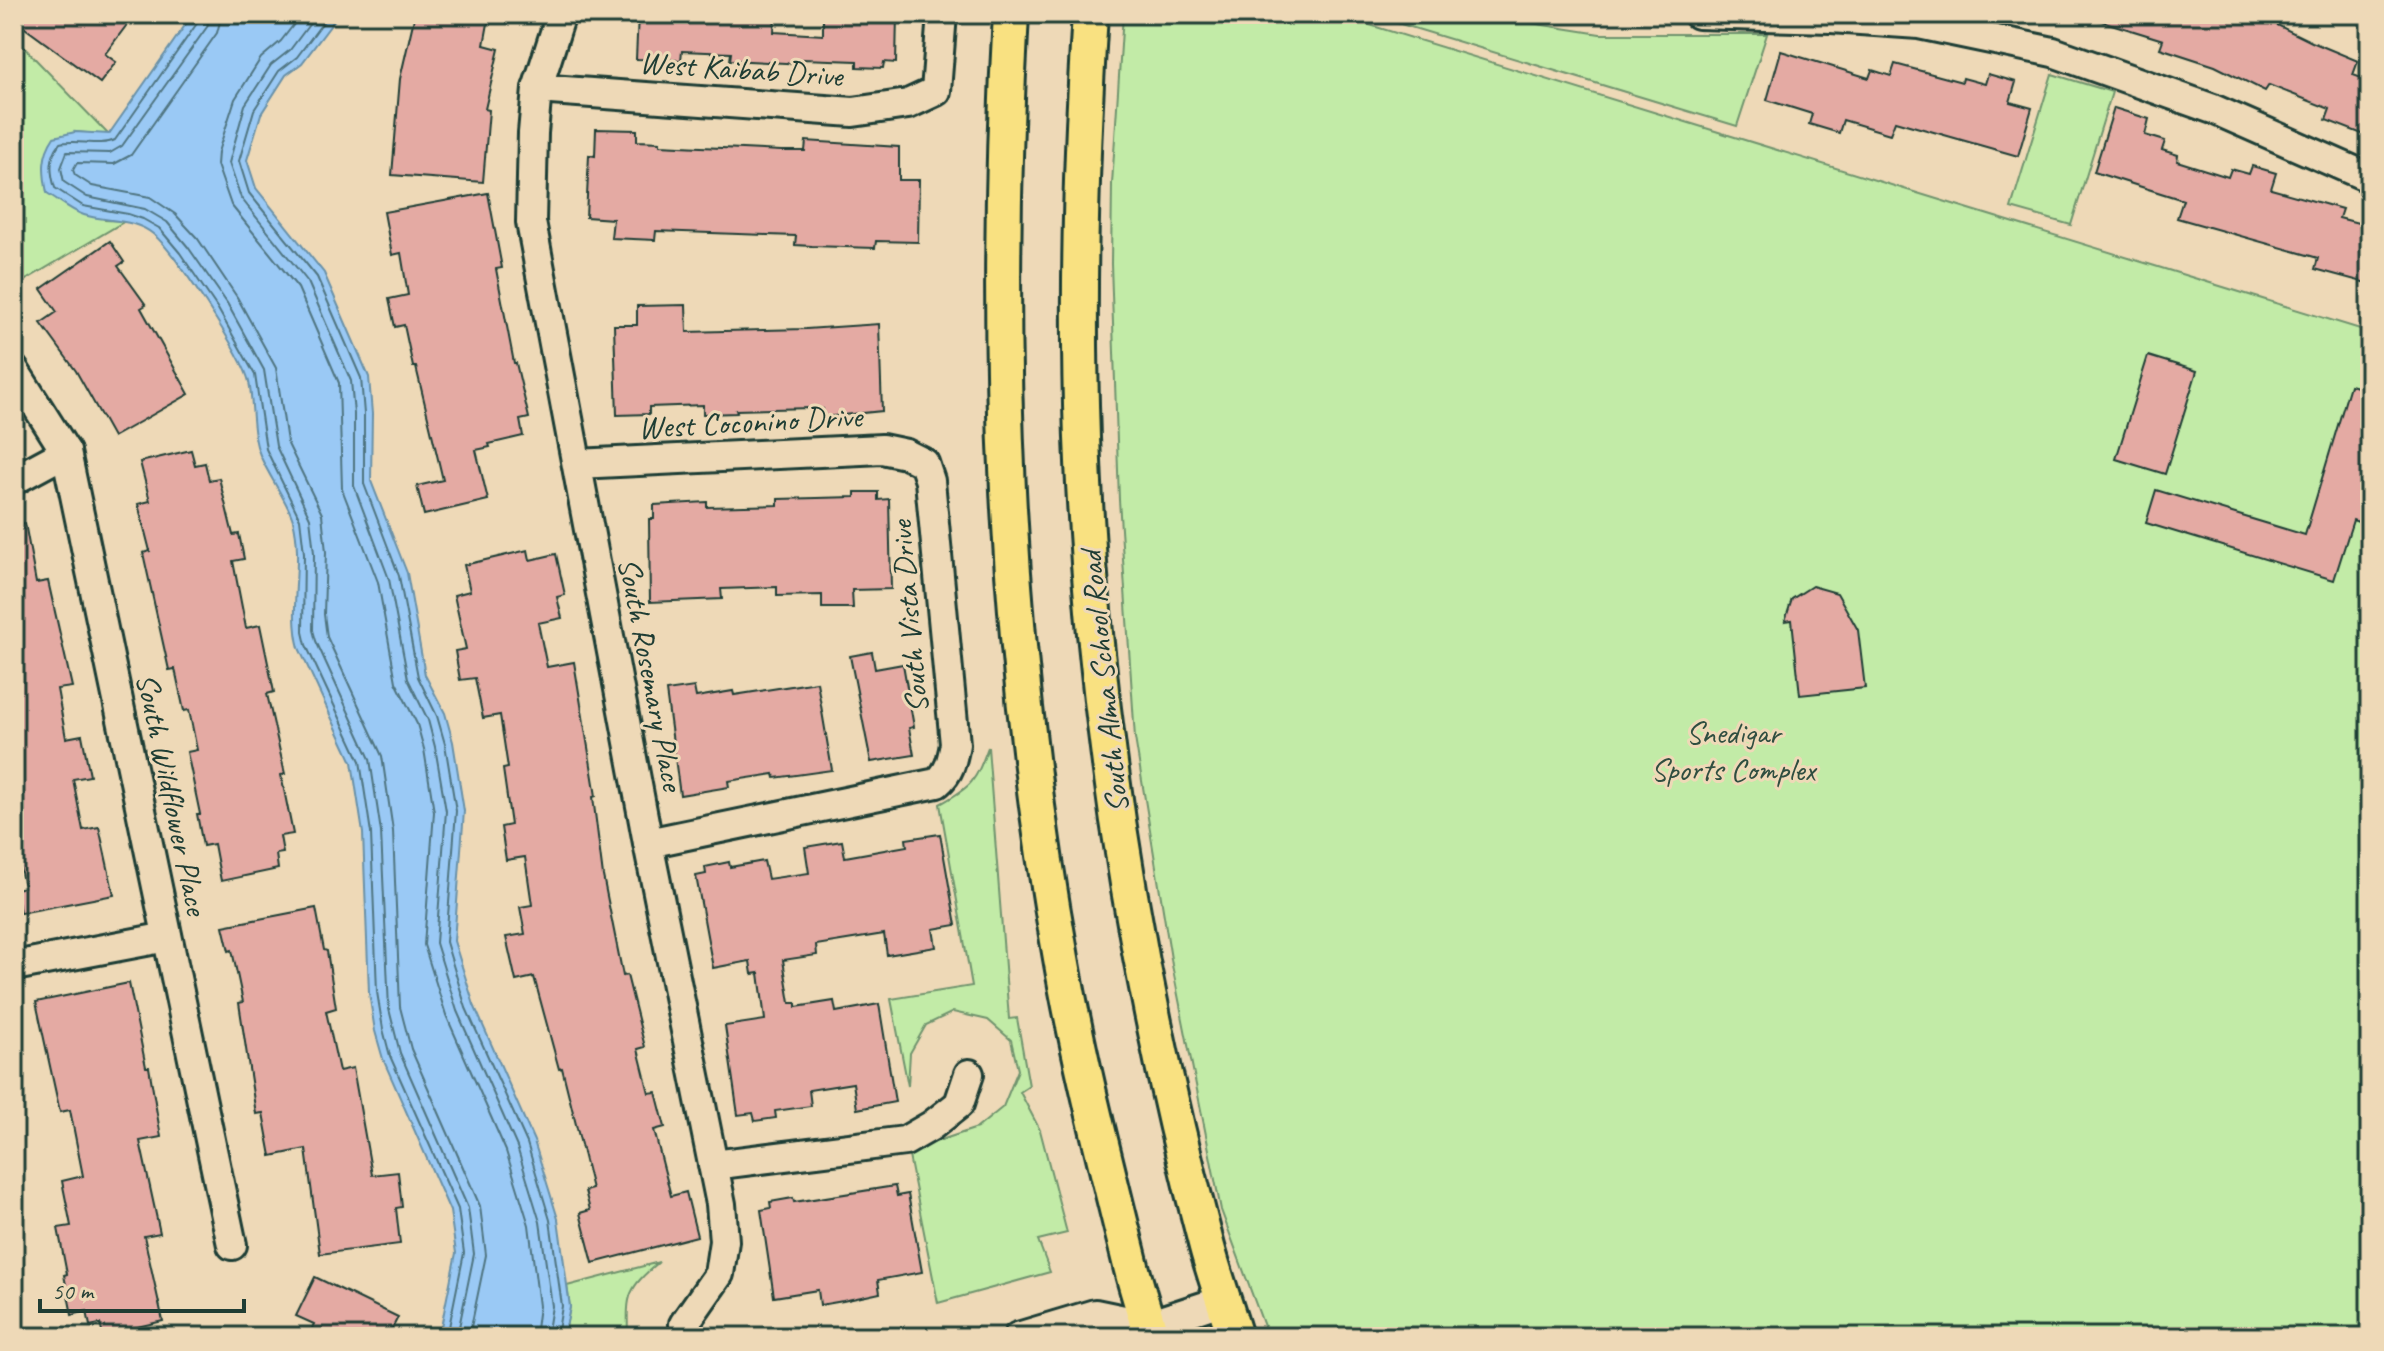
<svg xmlns="http://www.w3.org/2000/svg" width="2384" height="1351" viewBox="0 0 2384 1351" font-family="Caveat,sans-serif">
<rect width="100%" height="100%" fill="#eed9b7"/>
<filter id="ink" filterUnits="userSpaceOnUse"><feTurbulence type="fractalNoise" baseFrequency=".0125" numOctaves="2"/><feDisplacementMap in="SourceGraphic" scale="16" xChannelSelector="R" yChannelSelector="G"/><feConvolveMatrix kernelMatrix="1 2 1 2 8 2 1 2 1" color-interpolation-filters="sRGB"/></filter>
<g filter="url(#ink)">
<g fill="#c2eba7" stroke="#70946e" stroke-width="2">
<polygon points="1123,14 1334,14 2370,332 2370,1337 1268,1337 1221,1210 1172,965 1135,738 1119,500 1111,264 1112,184"/>
<polygon points="1382,14 1475,14 1600,34 1767,34 1737,126 1381,18"/>
<polygon points="14,37 109,135 75,132 105,220 125,221 14,287"/>
<polygon points="2052,74 2112,92 2071,225 2011,208"/>
<path d="M 988,747 L 1009,1019 L 1017,1018 L 1029,1086 L 1020,1092 L 1040,1130 L 1067,1233 L 1038,1240 L 1050,1272 L 938,1303 L 908,1151 L 977,1128 L 1003,1107 L 1018,1070 L 1011,1040 L 988,1020 L 953,1012 L 926,1025 L 910,1053 L 908,1086 L 891,999 L 972,986 L 940,804 C 973,786 975,782 988,747 Z"/>
<path d="M 659,1262 C 626,1290 627,1295 628,1337 L 564,1337 L 570,1307 L 567,1286 Z"/>
</g>
<path fill="#9ac9f5" stroke="#6991a8" stroke-width="2" d="M 193,14 L 339,14 L 302,63 L 286,75 L 261,114 L 247,160 L 256,188 L 324,273 L 369,377 L 372,414 L 371,481 L 407,573 L 425,675 L 445,713 L 453,742 L 464,811 L 454,941 L 474,1005 L 534,1141 L 558,1219 L 570,1307 L 564,1337 L 439,1337 L 456,1253 L 450,1211 L 383,1059 L 375,1031 L 369,993 L 363,833 L 352,762 L 299,648 C 288,607 304,562 293,520 C 286,498 269,477 260,455 C 251,433 254,406 249,382 C 243,356 175,252 153,234 C 134,218 107,222 84,215 C 71,211 59,200 47,193 C 43,172 41,156 54,137 L 75,132 L 109,134 Z"/>
<g fill="none" stroke-linecap="round" stroke-linejoin="round">
<g stroke="#507581" stroke-width="2">
<path d="M 199,14 L 198,22 L 115,140 C 100,147 77,139 60,143 C 49,157 50,172 55,188 L 83,206 L 128,214 L 143,219 L 159,228 L 180,253 L 218,309 L 255,375 L 266,449 L 300,519 L 304,553 L 303,632 L 306,645 L 360,761 L 371,833 L 377,992 L 383,1029 L 390,1056 L 458,1209 L 464,1253 L 447,1337"/>
<polyline points="210,14 207,27 122,146 110,153 67,152 61,168 64,182 87,197 145,209 167,222 188,247 227,303 264,370 276,446 310,518 314,553 313,630 316,641 370,759 381,832 389,1009 400,1053 468,1208 474,1254 457,1337"/>
<polyline points="222,14 217,33 131,155 114,164 77,163 73,170 75,175 92,186 150,197 175,214 198,239 237,297 276,368 287,442 322,514 326,552 324,614 327,637 382,756 393,831 400,1007 411,1049 480,1206 486,1255 469,1337"/>
<polyline points="302,14 281,41 261,58 235,99 218,152 217,165 231,205 298,288 339,383 342,489 378,582 396,682 417,724 424,749 434,812 424,945 446,1015 506,1151 529,1225 539,1306 535,1337"/>
<polyline points="317,14 290,50 271,65 245,105 229,163 241,198 308,282 351,381 354,414 354,486 389,579 408,679 428,720 435,747 446,811 436,943 457,1011 517,1147 540,1222 552,1306 547,1337"/>
<polyline points="329,14 297,57 279,71 254,110 239,161 249,193 317,277 361,378 364,414 364,484 399,576 418,677 437,716 445,744 456,811 446,942 466,1008 527,1143 550,1220 562,1306 557,1337"/>
</g>
</g>
<g fill="#e4aaa3" stroke="#1f3d34" stroke-width="2">
<polygon points="14,14 135,14 105,54 116,62 100,83 14,20"/>
<polygon points="415,14 471,14 489,18 484,45 499,49 485,109 489,110 483,182 392,175 400,79"/>
<polygon points="638,14 775,14 774,32 823,35 823,14 897,14 896,63 884,62 883,68 857,67 857,61 803,59 803,64 730,60 731,53 682,51 681,60 636,59"/>
<polygon points="2096,14 2255,14 2312,42 2358,61 2353,75 2370,81 2370,137 2326,120 2330,109 2269,85 2265,91 2215,66 2160,48 2163,40 2095,19"/>
<polygon points="1781,51 1869,78 1872,70 1891,76 1895,64 1962,82 1963,78 1985,84 1988,74 2016,82 2010,102 2032,108 2018,156 1895,121 1890,134 1843,120 1839,133 1809,124 1812,114 1767,100"/>
<polygon points="2114,108 2149,119 2145,135 2165,141 2162,150 2178,155 2177,161 2228,177 2231,169 2249,174 2252,166 2276,173 2271,189 2342,209 2339,218 2370,226 2370,284 2315,269 2318,258 2177,218 2183,200 2094,172"/>
<polygon points="596,129 637,130 637,141 660,142 660,145 781,151 805,151 806,141 899,147 899,180 919,180 918,242 876,241 875,248 812,246 795,245 796,236 656,231 655,240 611,238 613,219 586,217 589,155 595,156"/>
<polygon points="488,193 502,268 496,269 514,363 516,363 529,418 520,420 523,436 489,444 490,447 476,450 488,500 424,515 417,486 443,480 416,367 413,367 404,325 395,327 389,299 408,295 401,253 392,255 384,212"/>
<polygon points="110,241 124,262 118,266 146,305 141,308 189,394 113,437 76,371 41,323 57,312 41,289"/>
<polygon points="686,305 687,332 806,329 879,324 882,411 824,417 823,409 811,408 736,410 737,413 703,414 703,405 649,407 649,414 617,415 614,325 637,325 637,306"/>
<polygon points="2148,356 2197,371 2165,474 2116,459"/>
<polygon points="2350,385 2370,391 2370,483 2358,522 2353,520 2334,580 2146,523 2156,490 2305,535"/>
<polygon points="191,450 195,465 205,463 209,480 219,478 233,535 239,534 244,559 233,561 246,628 260,625 274,692 267,694 285,774 281,775 293,834 280,836 283,853 276,854 278,869 221,881 214,844 203,846 197,814 200,814 187,752 197,750 189,710 184,711 175,669 169,670 143,553 150,551 138,504 150,501 140,462"/>
<polygon points="855,492 878,492 878,500 889,499 891,589 852,590 853,608 822,608 822,595 777,596 777,587 721,589 722,599 650,602 649,519 654,519 654,505 707,502 707,507 778,505 778,499 855,497"/>
<polygon points="25,523 36,583 48,581 72,687 57,689 66,738 82,735 90,776 73,779 83,830 99,827 114,895 20,913 16,889 24,887 15,843 24,841 14,794 14,524"/>
<polygon points="528,550 530,560 556,554 565,595 557,597 562,618 538,623 547,667 574,662 596,796 593,797 603,876 623,976 627,975 645,1047 638,1049 649,1093 656,1092 665,1127 654,1130 671,1196 686,1192 697,1236 593,1263 580,1213 590,1210 585,1191 592,1189 562,1068 559,1069 534,977 516,981 506,937 525,934 520,907 532,905 525,857 506,860 501,827 511,825 503,769 508,768 500,715 483,718 475,678 460,680 455,651 466,649 454,595 470,591 464,565"/>
<polygon points="1812,586 1837,593 1858,630 1865,688 1800,695 1792,620 1785,621 1792,599"/>
<polygon points="872,652 875,669 903,664 914,727 909,728 914,755 871,762 850,656"/>
<polygon points="817,682 832,770 775,778 774,774 728,781 729,787 680,795 666,691 694,687 696,697 733,691 734,695"/>
<polygon points="940,834 956,925 933,929 936,947 887,955 884,934 816,945 817,955 783,960 790,1003 796,1003 796,1007 834,1001 836,1012 879,1004 895,1102 857,1109 853,1083 809,1090 811,1106 775,1111 776,1118 755,1121 753,1113 738,1115 725,1026 765,1020 759,973 752,974 750,961 713,968 696,876 706,874 705,867 729,862 730,867 764,861 768,879 809,873 805,847 842,841 845,857 907,846 906,839"/>
<polygon points="316,908 324,950 327,951 336,1008 326,1011 339,1071 353,1068 372,1175 398,1172 402,1207 396,1208 400,1244 320,1254 306,1149 271,1156 263,1113 256,1114 239,1003 243,1002 232,950 229,951 223,926"/>
<polygon points="129,983 146,1067 149,1067 161,1137 140,1141 160,1233 144,1236 163,1321 103,1335 100,1324 90,1326 87,1311 72,1315 64,1275 67,1274 58,1228 71,1226 62,1181 83,1176 70,1110 60,1112 36,1002"/>
<polygon points="895,1186 897,1196 908,1194 922,1272 878,1280 880,1293 843,1301 820,1305 818,1290 774,1297 761,1210 771,1208 770,1202 793,1198 794,1202"/>
<polygon points="315,1277 398,1317 388,1337 308,1337 314,1324 296,1316"/>
</g>
<g fill="none" stroke-linecap="round" stroke-linejoin="round">
<g stroke="#1f3d34" stroke-width="34">
<g id="minor">
<polyline points="561,14 537,89 533,133 531,222 648,843 721,1204 724,1241 719,1274 684,1324 688,1337"/>
<polyline points="1698,14 1831,18 1919,24 2053,52 2213,109 2370,178"/>
<polyline points="537,89 853,112 908,104 936,91 942,14"/>
<polyline points="14,370 66,452 232,1245"/>
<path d="M 577,464 L 882,449 L 906,454 L 924,463 L 930,481 L 955,744 C 952,760 950,772 937,783 L 648,843"/>
<polyline points="14,480 66,452"/>
<polyline points="14,966 167,937"/>
<polyline points="713,1165 905,1141 931,1126 959,1104 969,1074"/>
<polyline points="1132,1335 1148,1325 1224,1300"/>
<polyline points="1018,1337 1095,1314 1148,1325"/>
</g>
</g>
<g stroke="#1f3d34" stroke-width="40">
<g id="major">
<path d="M 1011,14 C 993,334 1004,642 1061,958 C 1079,1061 1106,1164 1131,1266 C 1137,1290 1145,1313 1151,1337"/>
<path d="M 1090,14 C 1081,155 1077,296 1082,438 C 1092,710 1137,984 1207,1247 C 1215,1277 1226,1307 1235,1337"/>
</g>
</g>
<use href="#minor" stroke="#eed9b7" stroke-width="28"/>
<use href="#major" stroke="#f9e181" stroke-width="34"/>
</g>
</g>
<g text-anchor="middle" dominant-baseline="central" stroke-width="6" stroke-linejoin="round" paint-order="stroke">
<g font-size="32" fill="#1f3d34" stroke="#eed9b7">
<text transform="translate(741 69) rotate(4)">West Kaibab Drive</text>
<text transform="translate(750 422) rotate(-3)">West Coconino Drive</text>
<text transform="translate(909 617) rotate(-95)">South Vista Drive</text>
<text transform="translate(651 674) rotate(79)">South Rosemary Place</text>
<text transform="translate(1104 682) rotate(-96)">South Alma School Road</text>
<text transform="translate(172 794) rotate(78)">South Wildflower Place</text>
</g>
<g font-size="32" fill="#2f4e40" stroke="#eed9b7">
<text x="1733" y="732">Snedigar<tspan x="1733" dy="37">Sports Complex</tspan></text>
</g>
</g>
<rect width="2384" height="1351" fill="none" stroke="#eed9b7" stroke-width="48"/>
<rect x="24" y="24" width="2336" height="1303" fill="none" stroke="#1f3d34" stroke-width="3" filter="url(#ink)"/>
<path d="M40 1299v12h204v-12" fill="none" stroke="#1f3d34" stroke-width="4"/>
<text x="52" y="1299" font-size="24" fill="#1f3d34" stroke="#eed9b7" stroke-width="6" paint-order="stroke">50 m</text>
</svg>
